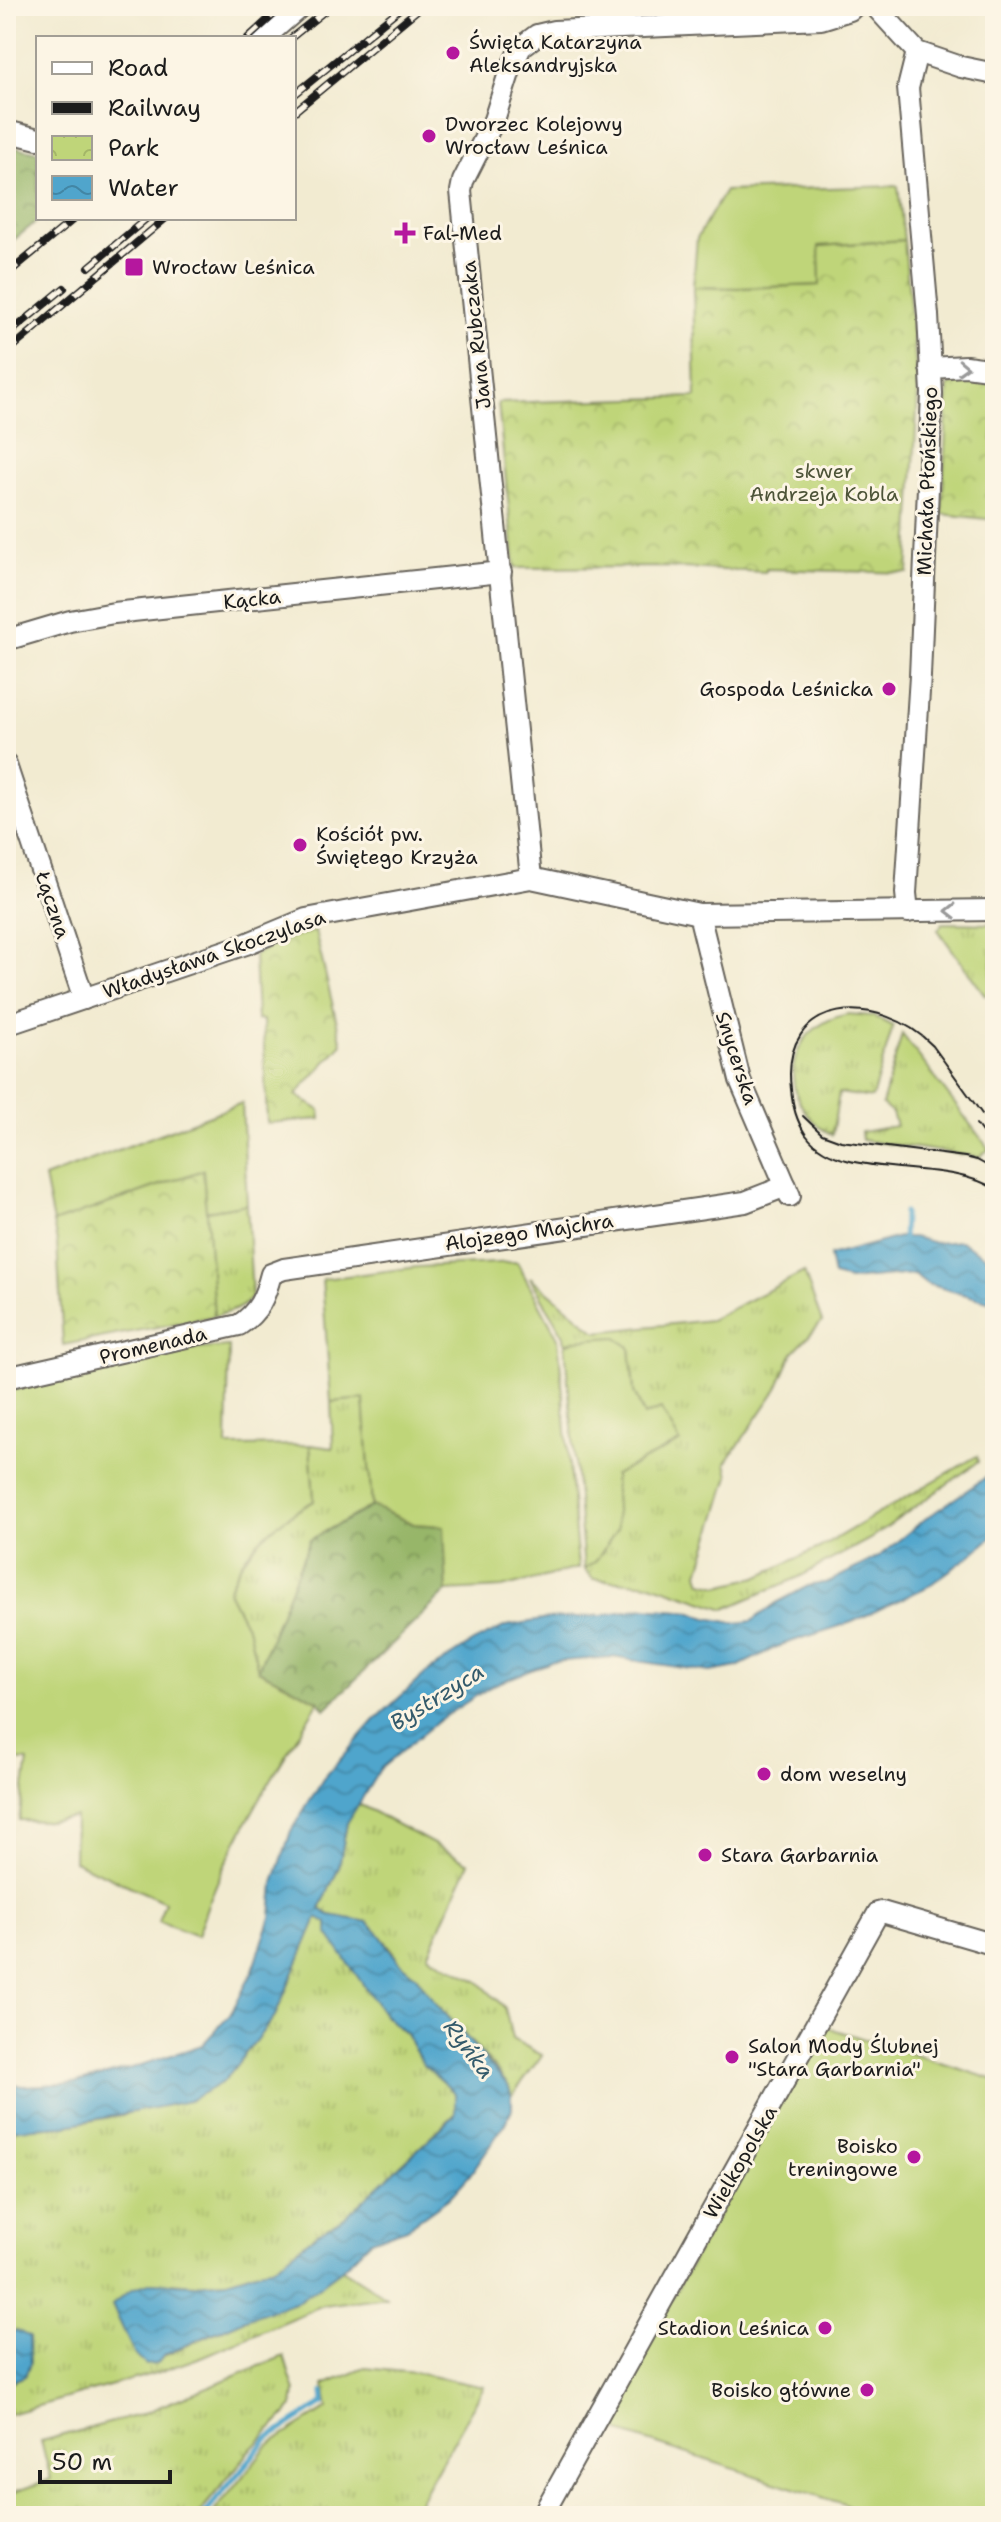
<svg xmlns="http://www.w3.org/2000/svg" width="1001" height="2522" viewBox="0 0 1001 2522" font-family="'Shantell Sans',sans-serif">
<defs>
<pattern id="grass-tufts" width="24" height="20" patternUnits="userSpaceOnUse" patternTransform="scale(2)"><rect width="24" height="20" fill="#bfd579"/><path d="M3 7l-1-3M5 7V3M7 7l1-3M15 17l-1-3M17 17v-4M19 17l1-3" fill="none" stroke="#a4b668"/></pattern>
<pattern id="forest-crowns" width="20" height="18" patternUnits="userSpaceOnUse" patternTransform="scale(2)"><rect width="20" height="18" fill="#97b669"/><path d="M2 6a3 3 0 1 1 6 0M12 15a3 3 0 1 1 6 0" fill="none" stroke="#7a9356"/></pattern>
<pattern id="park-crowns" width="20" height="18" patternUnits="userSpaceOnUse" patternTransform="scale(2)"><rect width="20" height="18" fill="#bfd579"/><path d="M2 6a3 3 0 1 1 6 0M12 15a3 3 0 1 1 6 0" fill="none" stroke="#a4b668"/></pattern>
<pattern id="water-waves" width="16" height="10" patternUnits="userSpaceOnUse" patternTransform="scale(2)"><rect width="16" height="10" fill="#50a5cc"/><path d="M0 5q4-4 8 0t8 0" fill="none" stroke="#4286a5"/></pattern>
</defs>
<rect width="100%" height="100%" fill="#fcf5e5"/>
<filter id="ink" filterUnits="userSpaceOnUse"><feTurbulence type="fractalNoise" baseFrequency=".0125" numOctaves="2"/><feDisplacementMap in="SourceGraphic" scale="16" xChannelSelector="R" yChannelSelector="G"/><feConvolveMatrix kernelMatrix="1 2 1 2 8 2 1 2 1" color-interpolation-filters="sRGB"/></filter>
<filter id="wash" filterUnits="userSpaceOnUse"><feTurbulence type="fractalNoise" baseFrequency=".006" numOctaves="4" result="noise"/><feDisplacementMap in="SourceGraphic" scale="32" xChannelSelector="R" yChannelSelector="G"/><feGaussianBlur stdDeviation="1.8" result="paint"/><feColorMatrix in="noise" values="0 0 0 0 0 0 0 0 0 0 0 0 0 0 0 0 0 1.4 0 .05"/><feComposite in="paint" operator="in"/></filter>
<g filter="url(#wash)">
<rect width="100%" height="100%" fill="#f2ebd1"/>
<g fill="url(#grass-tufts)" stroke="#6e784a" stroke-width="2">
<polygon points="943,923 995,924 990,995 985,995 938,930"/>
<path d="M 848,1014 L 873,1016 L 893,1026 L 872,1098 L 839,1093 L 832,1135 C 775,1104 781,1027 848,1014 Z"/>
<polygon points="902,1034 989,1149 979,1157 862,1140 861,1132 896,1126 892,1113 882,1105"/>
<path d="M 247,1204 L 252,1296 C 243,1310 228,1312 214,1316 L 206,1211 Z"/>
<polygon points="804,1272 822,1322 793,1352 777,1389 726,1463 729,1476 699,1573 702,1582 719,1586 757,1577 819,1548 977,1456 978,1462 870,1539 799,1577 725,1609 651,1584 593,1579 584,1569 596,1561 614,1475 680,1442 645,1417 634,1392 630,1347 576,1340 565,1344 564,1336 530,1277 597,1332 710,1320"/>
<path d="M 364,1399 L 372,1506 L 310,1540 L 258,1670 L 249,1632 L 228,1592 C 242,1550 276,1521 314,1501 L 310,1445 L 333,1448 L 331,1402 Z"/>
<polygon points="357,1803 469,1863 428,1955 479,1982 505,2008 512,2039 542,2055 512,2096 508,2085 493,2066 433,2000 416,1976 399,1962 392,1949 368,1922 330,1915 320,1909 339,1867 347,1823"/>
<path d="M 317,1918 L 328,1923 L 329,1934 L 385,2016 L 406,2034 L 423,2065 L 455,2093 L 455,2114 L 344,2219 L 318,2233 L 275,2266 L 227,2281 L 195,2284 L 172,2282 L 156,2364 L 164,2356 L 243,2320 L 300,2300 L 342,2269 L 386,2297 L 323,2305 L 204,2356 L 159,2372 L 6,2415 L 6,2384 L 25,2376 C 32,2357 27,2347 17,2330 L 6,2334 L 6,2130 L 62,2126 L 122,2115 L 223,2082 L 275,2016 Z"/>
<polygon points="284,2356 295,2392 293,2407 250,2451 197,2516 6,2516 6,2495 51,2479 41,2441 139,2415"/>
<polygon points="365,2368 416,2373 484,2387 411,2516 211,2516 267,2446 328,2408 324,2385"/>
</g>
<g fill="url(#forest-crowns)" stroke="#5a6942" stroke-width="2">
<polygon points="6,145 38,152 38,218 41,218 6,246"/>
<polygon points="372,1506 414,1524 444,1526 447,1591 325,1709 319,1701 258,1670 310,1540"/>
</g>
<g fill="url(#park-crowns)" stroke="#6e784a" stroke-width="2">
<polygon points="904,240 918,391 908,573 766,569 766,572 661,567 515,568 498,403 696,397 693,287 738,288 819,285 819,246"/>
<polygon points="968,379 995,383 995,419 992,440 995,441 995,520 942,514 948,387 954,383"/>
<polygon points="315,931 342,1044 296,1095 320,1110 321,1119 267,1123 263,1020 257,1020 254,955 286,939"/>
<polygon points="204,1169 214,1316 63,1345 57,1242 53,1223"/>
</g>
<g fill="#bfd579" stroke="#6e784a" stroke-width="2">
<polygon points="898,186 904,240 819,246 820,285 738,288 693,287 697,238 725,191"/>
<polygon points="242,1103 247,1204 206,1211 203,1170 53,1223 44,1178"/>
<polygon points="517,1262 558,1338 578,1568 502,1588 447,1591 444,1526 414,1524 372,1506 364,1399 331,1402 322,1279 418,1267"/>
<polygon points="615,1337 630,1347 634,1392 644,1416 661,1409 680,1442 614,1475 617,1529 596,1561 584,1569 565,1344 576,1340"/>
<path d="M 229,1347 L 227,1446 L 310,1445 L 314,1501 C 276,1521 241,1550 228,1592 L 249,1632 L 258,1670 L 319,1701 C 273,1776 223,1852 197,1936 L 158,1921 L 165,1902 L 74,1861 L 75,1817 L 48,1821 L 19,1820 L 28,1761 L 6,1760 L 6,1395 L 14,1390 L 190,1349 Z"/>
<polygon points="823,2026 995,2080 995,2516 881,2516 601,2426"/>
</g>
<g fill="url(#water-waves)" stroke="#366074" stroke-width="2">
<polygon points="899,1237 913,1237 935,1243 960,1241 995,1262 995,1303 927,1284 914,1274 849,1280 833,1276 829,1256"/>
<polygon points="995,1471 995,1534 975,1552 927,1587 852,1622 781,1645 737,1667 710,1672 612,1657 551,1662 493,1685 439,1720 380,1769 347,1823 339,1867 320,1909 330,1915 368,1922 377,1931 399,1962 416,1976 433,2000 508,2085 512,2096 512,2109 504,2125 469,2176 449,2198 407,2228 371,2240 342,2269 300,2300 243,2320 164,2355 157,2364 146,2365 135,2355 112,2305 132,2289 152,2282 195,2284 227,2281 275,2266 318,2233 344,2218 455,2115 455,2093 423,2065 406,2034 385,2016 328,1934 328,1923 317,1918 275,2016 223,2082 189,2101 62,2126 6,2130 6,2083 23,2086 77,2083 132,2068 202,2045 230,2015 252,1973 271,1917 274,1883 291,1831 323,1779 375,1720 426,1673 473,1642 506,1626 548,1619 596,1616 644,1608 693,1612 707,1618 735,1623 752,1621 776,1603 808,1586 829,1582 878,1557 925,1519"/>
<polygon points="17,2330 29,2337 30,2364 25,2376 6,2384 6,2334"/>
</g>
<g fill="none" stroke-linecap="round" stroke-linejoin="round">
<g stroke="#50a5cc" stroke-width="5">
<polyline points="903,1243 904,1212"/>
<polyline points="203,2516 266,2440 324,2403 323,2392"/>
</g>
</g>
</g>
<g filter="url(#ink)">
<g fill="none" stroke-linecap="round" stroke-linejoin="round">
<g stroke="#67645b" stroke-width="24">
<g id="minor">
<polyline points="875,6 917,52 961,67 995,74"/>
<polyline points="264,38 301,6"/>
<polyline points="6,131 38,139"/>
<polyline points="930,368 966,366 995,370"/>
<polyline points="6,640 70,621 114,613 501,572"/>
<polyline points="6,765 84,999"/>
<polyline points="531,878 461,191 463,181 494,120 510,70 521,47 537,35 554,31 821,19 850,10 854,6"/>
<polyline points="908,912 906,893 920,676 932,393 928,315 908,88 917,52"/>
<polyline points="699,914 740,1080 790,1196"/>
<polyline points="6,1025 246,944 306,919 531,878 699,914 995,910"/>
<path d="M 6,1378 L 239,1325 C 259,1312 265,1297 271,1274 L 284,1269 L 745,1202 L 786,1186"/>
<polyline points="542,2516 878,1913 882,1912 995,1945"/>
</g>
</g>
<use href="#minor" stroke="#fff" stroke-width="20"/>
<g stroke="#1c1c1c" stroke-width="2">
<polyline points="803,1116 822,1134 841,1141 965,1157 977,1160 995,1170"/>
<polyline points="976,1124 995,1150"/>
<path d="M 995,1132 L 933,1046 C 881,992 779,994 791,1089 C 793,1107 796,1120 806,1135 C 841,1183 943,1156 995,1189"/>
</g>
<g stroke="#1c1c1c" stroke-width="8">
<g id="rail">
<polyline points="248,38 283,6"/>
<polyline points="291,38 331,6"/>
<polyline points="294,95 403,6"/>
<polyline points="294,112 422,6"/>
<polyline points="89,267 147,218"/>
<polyline points="6,275 75,218"/>
<polyline points="6,336 64,288"/>
<polyline points="6,353 166,218"/>
</g>
</g>
<use href="#rail" stroke="#fcf5e5" stroke-width="5" stroke-dasharray="15" stroke-linecap="butt"/>
</g>
<defs><path id="oneway-chevron" d="M-2-3.5L2.5 0L-2 3.5" fill="none" stroke-width="1.6" stroke-linecap="round" stroke-linejoin="round" transform="scale(2)"/></defs>
<g stroke="#999">
<use href="#oneway-chevron" transform="translate(963 367) rotate(2)"/>
<use href="#oneway-chevron" transform="translate(951 911) rotate(179)"/>
</g>
</g>
<g fill="#b5179e" stroke="#fcf5e5" stroke-width="3">
<circle cx="453" cy="53" r="8"/>
<circle cx="429" cy="136" r="8"/>
<path d="M401 221h8v8h8v8h-8v8h-8v-8h-8v-8h8z"/>
<rect x="124" y="257" width="20" height="20" rx="4"/>
<circle cx="889" cy="689" r="8"/>
<circle cx="300" cy="845" r="8"/>
<circle cx="764" cy="1774" r="8"/>
<circle cx="705" cy="1855" r="8"/>
<circle cx="732" cy="2057" r="8"/>
<circle cx="914" cy="2157" r="8"/>
<circle cx="825" cy="2328" r="8"/>
<circle cx="867" cy="2390" r="8"/>
</g>
<g text-anchor="middle" dominant-baseline="central" stroke-width="6" stroke-linejoin="round" paint-order="stroke">
<g font-size="20" fill="#1c1c1c" stroke="#fcf5e5" text-anchor="start">
<text x="469" y="42">Święta Katarzyna<tspan x="469" dy="23">Aleksandryjska</tspan></text>
<text x="445" y="124">Dworzec Kolejowy<tspan x="445" dy="23">Wrocław Leśnica</tspan></text>
<text x="423" y="233">Fal-Med</text>
<text x="152" y="267">Wrocław Leśnica</text>
<text x="873" y="689" text-anchor="end">Gospoda Leśnicka</text>
<text x="316" y="834">Kościół pw.<tspan x="316" dy="23">Świętego Krzyża</tspan></text>
<text x="780" y="1774">dom weselny</text>
<text x="721" y="1855">Stara Garbarnia</text>
<text x="748" y="2046">Salon Mody Ślubnej<tspan x="748" dy="23">"Stara Garbarnia"</tspan></text>
<text x="898" y="2146" text-anchor="end">Boisko<tspan x="898" dy="23">treningowe</tspan></text>
<text x="809" y="2328" text-anchor="end">Stadion Leśnica</text>
<text x="851" y="2390" text-anchor="end">Boisko główne</text>
</g>
<g font-size="20" fill="#1c1c1c" stroke="#fcf5e5">
<text transform="translate(476 335) rotate(-96)">Jana Rubczaka</text>
<text transform="translate(927 481) rotate(-88)">Michała Płońskiego</text>
<text transform="translate(252 599) rotate(-6)">Kącka</text>
<text transform="translate(53 905) rotate(71)">Łączna</text>
<text transform="translate(214 954) rotate(-19)">Władysława Skoczylasa</text>
<text transform="translate(737 1058) rotate(72)">Snycerska</text>
<text transform="translate(529 1232) rotate(-8)">Alojzego Majchra</text>
<text transform="translate(153 1345) rotate(-13)">Promenada</text>
<text transform="translate(740 2162) rotate(-60)">Wielkopolska</text>
</g>
<g font-size="20" fill="#4d5438" stroke="#fcf5e5">
<text x="824" y="471">skwer<tspan x="824" dy="23">Andrzeja Kobla</tspan></text>
</g>
<g font-size="22" font-style="italic" fill="#335a6b" stroke="#fcf5e5">
<text transform="translate(437 1697) rotate(-32)">Bystrzyca</text>
<text transform="translate(469 2049) rotate(53)">Ryńka</text>
</g>
</g>
<rect width="1001" height="2522" fill="none" stroke="#fcf5e5" stroke-width="32"/>
<rect x="36" y="36" width="260" height="184" fill="#fcf5e5" stroke="#a29e95" stroke-width="2"/>
<rect x="52" y="62" width="40" height="12" fill="#ffffff" stroke="#a29e95" stroke-width="2"/>
<text x="108" y="76" font-size="24" fill="#1c1c1c">Road</text>
<rect x="52" y="102" width="40" height="12" fill="#1c1c1c" stroke="#a29e95" stroke-width="2"/>
<text x="108" y="116" font-size="24" fill="#1c1c1c">Railway</text>
<rect x="52" y="136" width="40" height="24" fill="url(#park-crowns)" stroke="#a29e95" stroke-width="2"/>
<text x="108" y="156" font-size="24" fill="#1c1c1c">Park</text>
<rect x="52" y="176" width="40" height="24" fill="url(#water-waves)" stroke="#a29e95" stroke-width="2"/>
<text x="108" y="196" font-size="24" fill="#1c1c1c">Water</text>
<path d="M40 2470v12h130v-12" fill="none" stroke="#1c1c1c" stroke-width="4"/>
<text x="52" y="2470" font-size="24" fill="#1c1c1c" stroke="#fcf5e5" stroke-width="6" paint-order="stroke">50 m</text>
</svg>
